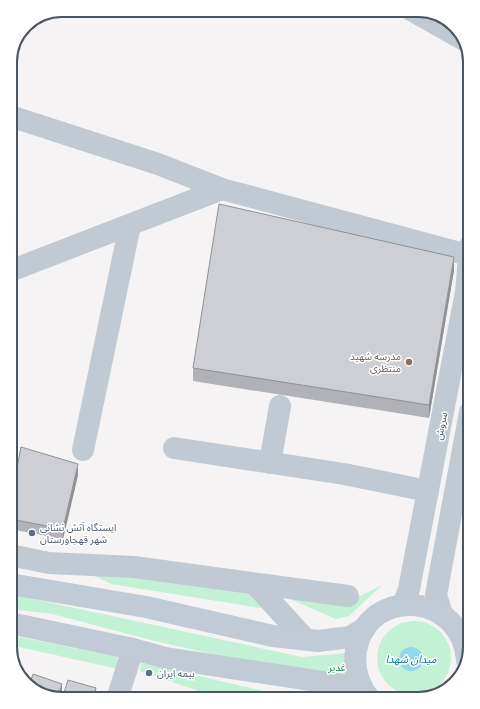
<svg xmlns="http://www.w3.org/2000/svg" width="480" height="709" viewBox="0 0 480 709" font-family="'Archivo Narrow','Noto Sans Arabic',sans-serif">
<rect width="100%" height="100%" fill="#f5f3f3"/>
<g fill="#c3f1d5">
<polygon points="91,574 244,587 273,610 111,584"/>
<polygon points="382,585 349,616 336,619 290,599 350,601"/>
<polygon points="10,594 302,657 349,653 353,683 274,668 155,641 52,614 10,609"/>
<circle cx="414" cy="658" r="37"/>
<polygon points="10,635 118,657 118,669 10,645"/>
<polygon points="141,663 268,692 303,699 222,699 140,671"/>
</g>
<circle fill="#90daee" cx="411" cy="659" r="12"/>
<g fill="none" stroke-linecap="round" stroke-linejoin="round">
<g stroke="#c1cad2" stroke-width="22">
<polyline points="411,10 464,40"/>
<polyline points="10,116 158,164 222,189 468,255"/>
<polyline points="10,271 222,189"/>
<polyline points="174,448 344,474 428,491"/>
<polyline points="83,450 130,225"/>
<polyline points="270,463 280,406"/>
<polyline points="10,555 49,563 134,567 348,596"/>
<polyline points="255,584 305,639"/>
<polyline points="117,699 133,649"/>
</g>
<g stroke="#c1cad2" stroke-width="22">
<polyline points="403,605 409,589 466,292 470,246"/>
<polyline points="442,615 436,595 470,412"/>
</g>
<g stroke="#c1cbd6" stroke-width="22">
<polyline points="10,584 146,607 273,636 318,641 350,637 365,628"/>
<polyline points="10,623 133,649 166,658 362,688"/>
<path d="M 369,698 C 358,684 353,669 356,650 C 368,585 462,592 467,660"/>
</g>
</g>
<g fill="#b0b2b7">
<polygon points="454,270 429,418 193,381 193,368"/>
<polygon points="78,475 63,539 10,529 10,504"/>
</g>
<g fill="#909195">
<polygon points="454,257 454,270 429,418 429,405"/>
<polygon points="78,464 78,475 63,539 63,529"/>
<polygon points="27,675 27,683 25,681"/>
<polygon points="62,684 62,691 59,699 57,698"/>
<polygon points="96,688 96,696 95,699 93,699"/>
</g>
<g fill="#cdcfd5" stroke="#909195">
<polygon points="219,204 454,257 429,405 193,368"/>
<polygon points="21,447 78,464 63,529 10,519 10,504"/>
<polygon points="16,671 27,675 25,681 17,673"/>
<polygon points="33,674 62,684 57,698 36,692 29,686"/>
<polygon points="68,680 96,688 93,699 62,699"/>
</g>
<circle fill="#8d6e63" stroke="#fff" stroke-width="1.5" cx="409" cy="362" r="4"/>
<g fill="#5c6f8a" stroke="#fff" stroke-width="1.5">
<circle cx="32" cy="533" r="4"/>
<circle cx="149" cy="673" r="4"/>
</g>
<g text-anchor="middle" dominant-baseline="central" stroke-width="3" stroke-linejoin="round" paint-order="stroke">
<g font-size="10" fill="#785e54" stroke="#fff" text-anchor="end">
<text x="401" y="356">مدرسه شهید<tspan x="401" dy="12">منتظری</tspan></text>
</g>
<g font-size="10" fill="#4a5661" stroke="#fff">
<text transform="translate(441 426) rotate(-79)">سروش</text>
</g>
<g font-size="10" fill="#4e5e75" stroke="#fff" text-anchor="start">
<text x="40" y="527">ایستگاه آتش نشانی<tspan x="40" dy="12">شهر قهجاورستان</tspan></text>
<text x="157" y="673">بیمه ایران</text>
</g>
<g font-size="10" fill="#17864f" stroke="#fff">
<text x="337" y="667">غدیر</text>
</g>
<g font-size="11" font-style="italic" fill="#0c7c9b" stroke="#fff">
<text x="411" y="659">میدان شهدا</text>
</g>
</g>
<path d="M0 0H480V709H0ZM62 17H418A45 45 0 0 1 463 62V647A45 45 0 0 1 418 692H62A45 45 0 0 1 17 647V62A45 45 0 0 1 62 17Z" fill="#fff" fill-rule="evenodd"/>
<path fill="none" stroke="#4a5661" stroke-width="2" d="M62 17H418A45 45 0 0 1 463 62V647A45 45 0 0 1 418 692H62A45 45 0 0 1 17 647V62A45 45 0 0 1 62 17Z"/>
</svg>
